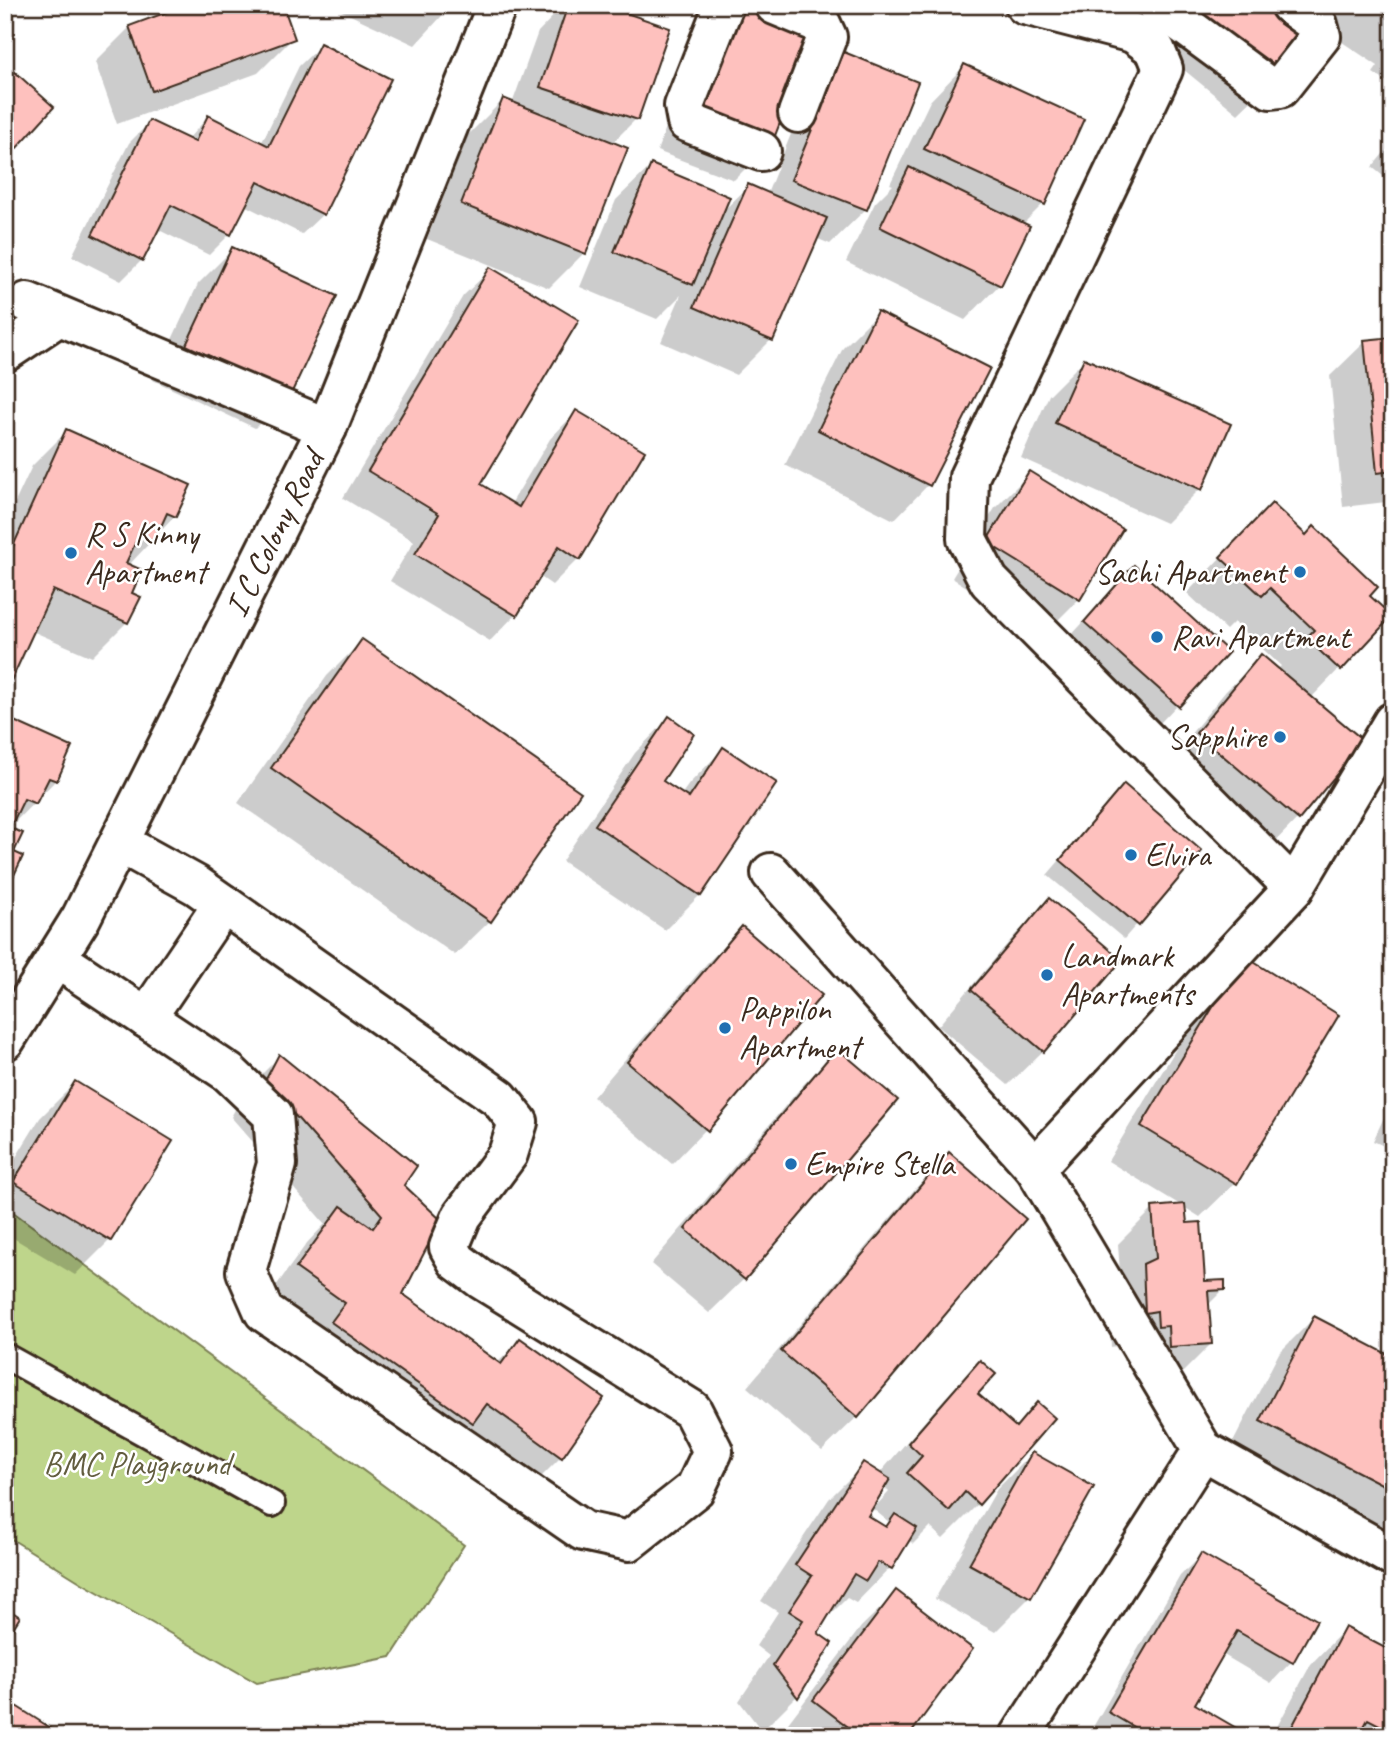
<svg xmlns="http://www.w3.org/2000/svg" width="1398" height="1741" viewBox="0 0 1398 1741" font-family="Caveat,sans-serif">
<rect width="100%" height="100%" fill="#fff"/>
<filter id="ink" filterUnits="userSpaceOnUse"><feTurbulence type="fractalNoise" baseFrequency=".0143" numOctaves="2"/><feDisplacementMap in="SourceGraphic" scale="14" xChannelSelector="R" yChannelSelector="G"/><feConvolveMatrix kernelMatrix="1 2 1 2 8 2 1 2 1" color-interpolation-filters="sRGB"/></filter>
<g filter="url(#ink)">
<polygon fill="#bed58b" stroke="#7c8054" stroke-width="2" points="5,1206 464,1545 391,1657 257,1683 82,1583 5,1535"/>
<g fill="#0003" fill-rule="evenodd">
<polygon points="334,5 452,5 415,45 333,7"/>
<polygon points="564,5 597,5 636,119 612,143 584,253 549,288 427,239 468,135 503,100 512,104 538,32"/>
<polygon points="1160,5 1273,80 1238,114 1167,56"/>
<polygon points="1273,5 1393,5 1393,86 1373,73 1378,66 1321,28"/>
<polygon points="130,27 293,38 258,73 117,124 95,62"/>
<polygon points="699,40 769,145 734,180 657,151"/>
<polygon points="320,46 323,214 302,234 244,205 230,234 209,255 157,229 142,260 121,281 72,256 129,143 150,122 187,140 208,117 261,144 299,66"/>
<polygon points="844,54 916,83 865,210 830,244 816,238 771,340 736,375 661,342 681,295 657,319 580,287 616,200 651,166 722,212 749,186 767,194 809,89"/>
<polygon points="964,66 1043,204 1023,224 999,285 965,320 846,262 875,203 893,185 890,184 930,101"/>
<polygon points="1393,142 1393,184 1372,167"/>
<polygon points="233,249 290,393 255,428 153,380 198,284"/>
<polygon points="490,270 479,485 511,504 550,439 576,412 579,558 552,585 539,576 516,614 490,641 390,581 414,541 343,498 463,296"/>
<polygon points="878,313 987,369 928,485 894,520 785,465 843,348"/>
<polygon points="1393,338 1393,495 1386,502 1343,507 1330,376 1365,342"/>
<polygon points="1084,360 1200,489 1166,523 1021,458 1049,395"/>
<polygon points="67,431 175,516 128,566 129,594 127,622 92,657 32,631 5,689 5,524 32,466"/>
<polygon points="1029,474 1079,599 1044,634 952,578 995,508"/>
<polygon points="1237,540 1368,596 1339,669 1311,698 1362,741 1297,819 1263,854 1162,769 1226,691 1261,657 1277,670 1281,666 1234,622 1226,630 1187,593"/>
<polygon points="1134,568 1227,652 1143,741 1051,657"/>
<polygon points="362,641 490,921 455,955 238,803 327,676"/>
<polygon points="669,718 661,781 681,795 689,784 723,749 700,895 665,930 562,861 635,753"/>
<polygon points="5,719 56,780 8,829 12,853 5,889"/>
<polygon points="1124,786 1200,851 1124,939 1047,875"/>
<polygon points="1393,861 1393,883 1383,877"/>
<polygon points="1050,901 1043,1051 1008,1085 938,1026 1015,935"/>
<polygon points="742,929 706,1129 672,1164 593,1097 707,963"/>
<polygon points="1244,959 1235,1183 1200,1217 1184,1207 1185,1225 1203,1282 1224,1289 1208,1305 1211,1344 1176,1379 1135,1381 1134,1360 1123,1361 1122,1345 1111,1347 1109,1300 1121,1288 1118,1244 1153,1209 1182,1206 1108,1161 1210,993"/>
<polygon points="837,1051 744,1279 709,1313 651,1264 803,1085"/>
<polygon points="280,1056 402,1185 401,1295 497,1363 520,1341 561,1457 526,1492 454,1440 437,1457 298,1358 263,1304 307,1243 325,1224 231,1117 245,1091"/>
<polygon points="75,1083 170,1142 110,1240 75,1275 5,1233 5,1175 40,1118"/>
<polygon points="1393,1098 1393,1150 1373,1141"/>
<polygon points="949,1155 857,1417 822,1451 747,1387 914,1190"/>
<polygon points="1393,1238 1393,1257 1385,1254"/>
<polygon points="1314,1318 1393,1359 1393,1543 1226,1456 1279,1353"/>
<path d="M 980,1363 L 976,1394 L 1014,1428 L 1037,1405 L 978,1504 L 943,1539 L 930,1527 L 913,1544 L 908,1539 L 890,1568 L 856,1603 L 847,1598 L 830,1615 L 828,1614 L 816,1634 L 830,1643 L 796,1697 L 762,1731 L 739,1701 L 769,1656 L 756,1646 L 778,1612 L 761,1601 L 829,1499 L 864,1464 L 879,1474 L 945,1398 ZM 884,1487 L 889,1492 L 873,1509 L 889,1522 L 883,1528 L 865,1516 Z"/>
<polygon points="1032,1454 1030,1597 995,1632 935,1599 997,1489"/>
<polygon points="1201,1555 1291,1662 1271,1683 1222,1654 1192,1705 1246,1736 1093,1736 1089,1734 1180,1576"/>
<polygon points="896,1593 906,1736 779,1735 861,1627"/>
<polygon points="1345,1629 1393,1654 1393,1736 1272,1736 1311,1664"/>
</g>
<g fill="#fec1be" stroke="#3b2a1e" stroke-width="2">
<polygon points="186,5 283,5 295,39 152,91 129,26"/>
<polygon points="568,5 603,5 670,28 638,120 540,87"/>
<polygon points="739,5 814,34 771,146 690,116"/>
<polygon points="1175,5 1264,5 1307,34 1274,81"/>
<polygon points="1374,5 1393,5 1393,18"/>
<polygon points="320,43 391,79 324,215 258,182 231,235 171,205 143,261 92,235 149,120 195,142 208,115 269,146"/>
<polygon points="844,52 918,82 867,210 791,180"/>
<polygon points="5,63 54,107 5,161"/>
<polygon points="964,64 1084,119 1045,205 924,149"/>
<polygon points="503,98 628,148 586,254 461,204"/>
<polygon points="651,164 730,197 693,285 614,252"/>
<polygon points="909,167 1030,226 1001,286 880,227"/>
<polygon points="748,184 827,218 773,341 694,307"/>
<polygon points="232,247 337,296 291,394 186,345"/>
<polygon points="490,267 579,320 481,484 519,507 576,410 645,451 580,560 559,546 517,616 415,554 439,514 368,471"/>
<polygon points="877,311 990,368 930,486 818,430"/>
<polygon points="1393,337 1393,471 1377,473 1364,340"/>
<polygon points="1084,358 1231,424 1202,490 1055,423"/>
<polygon points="66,429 191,485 176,517 167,513 154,542 139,535 126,563 142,570 132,593 141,597 128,623 53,590 5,694 5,564"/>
<polygon points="1029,471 1123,529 1080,600 986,542"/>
<polygon points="1272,503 1306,535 1314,526 1378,587 1370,596 1392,616 1341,671 1306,638 1314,630 1270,588 1262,596 1220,557"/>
<polygon points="1134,565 1229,652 1179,707 1084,622"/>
<polygon points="362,639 581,792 491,922 271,768"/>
<polygon points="1261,654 1364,741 1299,820 1196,733"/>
<polygon points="669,716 694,734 663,781 689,798 723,747 777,783 701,896 595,825"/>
<polygon points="5,717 72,747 57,781 49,778 36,804 24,799 10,828 23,833 14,852 23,856 8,888 5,887"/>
<polygon points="1124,784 1202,851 1139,926 1060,860"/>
<polygon points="1049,898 1122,960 1044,1052 971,990"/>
<polygon points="742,926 822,995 708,1131 627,1062"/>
<polygon points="1244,956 1339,1015 1237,1184 1141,1126"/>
<polygon points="837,1048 898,1100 745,1280 685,1229"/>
<polygon points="279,1054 417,1166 404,1185 441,1220 403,1294 501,1364 520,1338 604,1398 562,1458 487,1404 473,1423 331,1322 345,1303 296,1268 341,1206 373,1228 382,1215 265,1081"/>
<polygon points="75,1081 173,1141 111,1241 13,1182"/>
<polygon points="949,1152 1026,1219 858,1418 781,1351"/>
<polygon points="1185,1204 1187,1223 1201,1222 1205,1281 1225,1280 1225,1290 1208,1291 1212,1344 1169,1347 1168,1326 1158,1327 1157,1311 1145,1313 1143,1264 1156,1258 1152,1207"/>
<polygon points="1314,1316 1393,1357 1393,1490 1260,1421"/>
<polygon points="980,1360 996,1374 978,1394 1016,1427 1037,1402 1055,1418 979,1505 965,1492 949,1511 907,1473 922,1456 908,1443"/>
<polygon points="1032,1452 1094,1487 1031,1598 969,1564"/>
<polygon points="863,1462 890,1479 868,1516 886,1527 895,1514 917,1528 892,1569 878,1562 866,1581 854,1574 818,1633 832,1643 798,1698 773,1665 803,1620 789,1611 812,1576 795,1565"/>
<polygon points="1201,1553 1317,1620 1293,1663 1237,1631 1195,1704 1250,1736 1149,1736 1108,1712"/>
<polygon points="896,1590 973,1649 909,1736 860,1736 813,1700"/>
<polygon points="5,1607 20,1617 5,1641"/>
<polygon points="1345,1627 1393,1652 1393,1732 1368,1719 1359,1736 1287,1736"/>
<polygon points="5,1699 57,1732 55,1736 5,1736"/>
</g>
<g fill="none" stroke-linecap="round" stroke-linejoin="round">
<g stroke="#3b2a1e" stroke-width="30">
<polyline id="lane" points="5,1356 272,1504"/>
</g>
<g stroke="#3b2a1e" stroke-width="44">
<g id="street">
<polyline points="724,5 684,106 687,122 761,151"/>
<polyline points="775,5 821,24 827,37 798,113"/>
<polyline points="1025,5 1133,33 1155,49 1163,69 969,477 967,539 989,581 1294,888 1035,1168"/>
<polyline points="1157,5 1271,89 1280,88 1321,36 1318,25 1290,5"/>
<polyline points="27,302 327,428"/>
<polyline points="5,352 59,316"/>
<polyline points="771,873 1035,1168 1203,1450 1393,1557"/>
<polyline points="1294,888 1393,722"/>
<polyline points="56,958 229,1073 273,1115 277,1164 246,1271 264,1312 583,1531 629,1541 695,1489 713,1451 692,1410 481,1279 457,1261 449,1247 462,1216 508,1154 518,1122 499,1098 196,885 120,843"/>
<polyline points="146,1018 223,904"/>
<polyline points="1020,1736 1203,1450"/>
</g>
</g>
<g stroke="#3b2a1e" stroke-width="44">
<g id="secondary">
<path id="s1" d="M 5,1040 L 81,918 L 327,428 L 497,5"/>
</g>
</g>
<use href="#lane" stroke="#fff" stroke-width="24"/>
<use href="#street" stroke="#fff" stroke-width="38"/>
<use href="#secondary" stroke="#fff" stroke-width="38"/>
</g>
</g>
<g fill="#1f6fb2" stroke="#fff" stroke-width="2.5">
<circle cx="71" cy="553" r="7"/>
<circle cx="1300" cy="572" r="7"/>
<circle cx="1157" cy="637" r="7"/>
<circle cx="1280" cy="737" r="7"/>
<circle cx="1131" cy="855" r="7"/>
<circle cx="1047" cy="975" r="7"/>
<circle cx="725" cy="1028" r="7"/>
<circle cx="791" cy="1164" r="7"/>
</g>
<g text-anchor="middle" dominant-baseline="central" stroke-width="5" stroke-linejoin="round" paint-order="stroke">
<g font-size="33" fill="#3b2a1e" stroke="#fff">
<text stroke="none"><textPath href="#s1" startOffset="574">I C Colony Road</textPath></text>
</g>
<g font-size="33" fill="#3b2a1e" stroke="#fff" text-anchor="start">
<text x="85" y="534">R S Kinny<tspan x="85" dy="38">Apartment</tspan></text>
<text x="1286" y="572" text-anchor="end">Sachi Apartment</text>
<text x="1171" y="637">Ravi Apartment</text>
<text x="1266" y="737" text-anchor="end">Sapphire</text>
<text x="1145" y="855">Elvira</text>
<text x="1061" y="956">Landmark<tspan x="1061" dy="38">Apartments</tspan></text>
<text x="739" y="1009">Pappilon<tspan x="739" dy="38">Apartment</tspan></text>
<text x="805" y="1164">Empire Stella</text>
</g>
<g font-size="33" fill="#625d3f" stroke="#fff">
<text x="137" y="1464">BMC Playground</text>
</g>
</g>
<rect width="1398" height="1741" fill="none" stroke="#fff" stroke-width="28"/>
<rect x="14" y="14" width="1370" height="1713" fill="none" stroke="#3b2a1e" stroke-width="2.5" filter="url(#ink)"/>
</svg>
